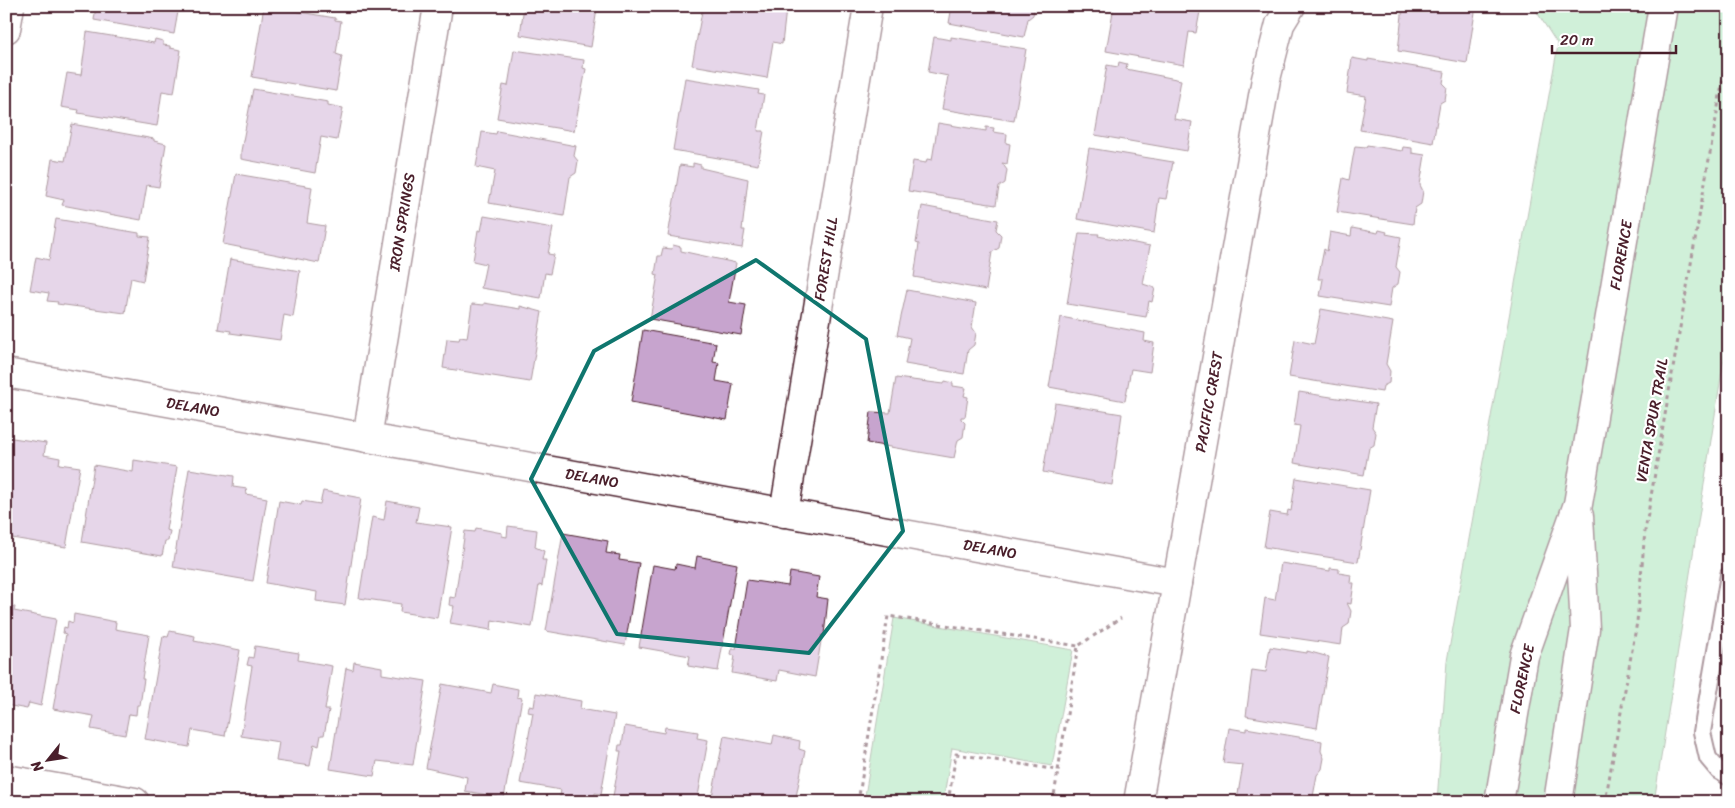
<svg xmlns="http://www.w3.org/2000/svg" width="1735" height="808" viewBox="0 0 1735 808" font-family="Sriracha,sans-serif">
<rect width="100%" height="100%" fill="#fff"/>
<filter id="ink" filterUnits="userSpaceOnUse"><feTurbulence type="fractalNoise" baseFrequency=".02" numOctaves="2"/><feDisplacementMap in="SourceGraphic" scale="10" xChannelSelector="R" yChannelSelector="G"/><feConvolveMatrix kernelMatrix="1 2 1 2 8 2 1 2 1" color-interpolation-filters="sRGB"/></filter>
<g filter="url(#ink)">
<g fill="#98ddaa" stroke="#717e6a">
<polygon points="1533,6 1729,6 1729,326 1654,802 1437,802 1447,661 1558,45"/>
<polygon points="894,618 1073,650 1052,766 952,748 943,802 864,802"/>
</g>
<g fill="#c7a4ce" stroke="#4a1f2b">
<polygon points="96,6 179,6 174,34 94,20"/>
<polygon points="264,6 335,18 335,20 341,21 336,54 342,56 336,91 252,77"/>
<polygon points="524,6 602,6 597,9 591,47 520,35"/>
<polygon points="703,6 769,6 786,9 782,44 773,42 767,78 692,65"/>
<polygon points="952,6 1035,6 1033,15 1028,19 1024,37 949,23"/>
<polygon points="1114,6 1201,6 1196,33 1189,32 1184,65 1106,51"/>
<polygon points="1403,6 1476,6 1467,63 1398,51"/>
<polygon points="87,32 154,43 155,39 163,41 163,45 170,46 170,48 181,50 174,93 162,91 157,126 78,113 79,110 61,107 67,73 81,75"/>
<polygon points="934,37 951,40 951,37 1026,49 1014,121 942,109 948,76 928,72"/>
<polygon points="514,50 584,60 583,68 586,69 574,131 497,118 503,85 508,86"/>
<polygon points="1352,58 1368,61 1368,59 1445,72 1443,83 1447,87 1445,100 1440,103 1433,143 1360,130 1366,96 1347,93"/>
<polygon points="1119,62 1127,64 1126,69 1181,80 1174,119 1192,122 1187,151 1095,135 1107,65 1118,67"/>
<polygon points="685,78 759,90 758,94 764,95 758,131 764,131 758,165 673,150"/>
<polygon points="253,89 328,102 328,105 343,108 337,140 321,137 315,173 241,159 241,151"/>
<polygon points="938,123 986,131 986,127 994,128 993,132 1007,134 1006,143 1010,144 1007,164 1002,163 1007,170 1005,183 999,187 996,205 908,191 913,161 926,163 927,159 932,160"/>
<polygon points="72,124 154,139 154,141 166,144 159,187 147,185 141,220 62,205 64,200 46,196 52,159 65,161"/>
<polygon points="497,131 576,146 574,156 578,161 576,173 570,177 564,216 489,203 495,171 476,167 482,132 496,134"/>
<polygon points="1367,145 1402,151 1403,147 1412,148 1412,153 1425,155 1420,185 1423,191 1421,204 1415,208 1413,224 1337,212 1343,178 1349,180 1355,146 1366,147"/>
<polygon points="1089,148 1173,162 1166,199 1159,198 1154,233 1077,219"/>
<polygon points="693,163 701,165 701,168 748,179 742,230 745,230 742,248 668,236 680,165 693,167"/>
<polygon points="236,174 312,187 307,223 325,226 319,263 223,244"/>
<polygon points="922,206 998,220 996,230 1001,235 999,248 992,252 986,290 914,277 919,244 916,243"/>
<polygon points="484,216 553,228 548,254 554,255 550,274 545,273 541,298 481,288 486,264 473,261 478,230 481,231"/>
<polygon points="56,219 139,233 139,236 150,237 143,281 131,278 125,313 57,304 58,302 47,301 49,293 30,290 36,257 49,260"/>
<polygon points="1352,228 1378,233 1379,230 1387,232 1386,234 1401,237 1396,267 1400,272 1398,284 1392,288 1389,307 1320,296 1323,279 1318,279 1324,249 1327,251 1330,232 1351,236"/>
<polygon points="1079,233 1099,234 1098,236 1150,246 1143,284 1155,288 1152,302 1149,301 1146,317 1067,304"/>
<polygon points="673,245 681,247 681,251 736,263 729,302 746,305 741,335 650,319 658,275 655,274 658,256 661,256 663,248 672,249"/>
<polygon points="230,259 300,271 293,317 284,315 280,340 230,333 231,331 218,329"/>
<polygon points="907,290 976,303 972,327 976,333 974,345 968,350 964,374 905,364 910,338 897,335"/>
<polygon points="484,303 520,309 520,306 542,312 530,382 443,368 447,339 459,340 460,337 467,338 472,304 484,305"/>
<polygon points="1321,309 1393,322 1386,364 1390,371 1389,383 1383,386 1382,392 1289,377 1295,340 1314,344"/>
<polygon points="1061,317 1145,333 1144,341 1154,343 1150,372 1131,369 1125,401 1049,387"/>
<polygon points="643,330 716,343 713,362 719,363 716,381 733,384 727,420 631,402"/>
<polygon points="896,378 944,384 945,381 953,383 953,386 966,388 964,396 968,397 965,417 961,417 961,419 965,423 963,437 958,440 954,458 867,443 871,412 890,413"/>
<polygon points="1299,392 1376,404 1372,427 1376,433 1374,445 1369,448 1364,475 1294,463 1300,426 1294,425"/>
<polygon points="1055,403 1122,414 1112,485 1043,472"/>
<polygon points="6,437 46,443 44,455 60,458 59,464 80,467 66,547 6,537"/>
<polygon points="134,460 177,467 166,530 170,531 168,541 165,541 162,556 82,542 94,465 133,472"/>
<polygon points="189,469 234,476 233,487 247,489 246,494 267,498 253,581 173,567"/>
<polygon points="1296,478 1370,490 1358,562 1264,547 1270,512 1287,515 1288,510 1291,511"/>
<polygon points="323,491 361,498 345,605 316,601 317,592 266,583 279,501 301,505 302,501 320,504"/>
<polygon points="387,501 419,507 416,522 452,527 437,618 400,612 401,604 359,598 372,517 384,520"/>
<polygon points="508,526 537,530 535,547 544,551 542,560 546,560 542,586 539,585 532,627 492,620 491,630 450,623 454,606 449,605 450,597 455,598 465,531 475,532 476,528 502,533 502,536 507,537"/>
<polygon points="563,533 608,541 606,553 620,555 619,560 639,563 625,645 546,631"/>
<polygon points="697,556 737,564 718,671 688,666 690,656 639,647 653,565 675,569 676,564 695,568"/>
<polygon points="1281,563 1330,571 1330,568 1339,569 1339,573 1351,575 1350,583 1354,583 1351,604 1347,603 1351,611 1349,624 1343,628 1341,645 1260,633 1265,598 1275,600"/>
<polygon points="790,572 819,577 816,597 828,599 824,635 822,635 815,677 779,670 777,681 732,673 735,656 731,654 732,649 736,649 747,580 788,586"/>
<polygon points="6,606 15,607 14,611 56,619 41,706 29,703 27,709 6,705"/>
<polygon points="74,614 116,622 115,629 149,635 142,679 144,679 140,705 137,705 136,715 129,714 125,735 91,729 94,716 53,709 66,634 63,633 64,627 67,628 68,621 73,623"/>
<polygon points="170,631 195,636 194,641 240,650 225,736 192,730 189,747 145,739 163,636 168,637"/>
<polygon points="255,646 299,653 298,660 332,666 325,710 329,710 324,735 321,735 319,746 314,744 310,766 276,761 279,742 241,736 252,666 247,665 249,657 253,658"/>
<polygon points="1270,647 1307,653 1307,651 1329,657 1317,728 1246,716 1252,670 1266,672"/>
<polygon points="354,662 382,667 382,674 426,681 413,765 377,761 374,776 330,769 346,668 353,670"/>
<polygon points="442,684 491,693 493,684 518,689 517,697 522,698 504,798 465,791 467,777 426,768"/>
<polygon points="536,693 581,701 580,709 615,715 601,794 595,793 594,802 559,802 561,790 520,783 533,713 528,712 529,706 534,707"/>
<polygon points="625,726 664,733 665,727 698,732 697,738 708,740 697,802 612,802 621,751 618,751 619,745 622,745"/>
<polygon points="1229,728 1246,731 1246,728 1322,741 1321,751 1324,758 1322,769 1317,775 1312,802 1256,802 1237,799 1243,765 1223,763"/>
<polygon points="774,735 800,741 799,749 805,751 795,802 711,802 724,736 772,745"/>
</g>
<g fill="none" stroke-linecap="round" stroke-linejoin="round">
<g stroke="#4a1f2b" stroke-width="20">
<polyline id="service" points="1729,575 1702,732 1708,758 1719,771 1729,777"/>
</g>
<g stroke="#4a1f2b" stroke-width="31">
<g id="minor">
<polyline points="6,29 10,6"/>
<polyline points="6,373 1177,583 1266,79 1280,24 1291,6"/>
<polyline points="367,438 438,6"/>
<polyline points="784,513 868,6"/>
<polyline points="6,779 135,802"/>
</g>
</g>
<g stroke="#4a1f2b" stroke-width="31">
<g id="tertiary">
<polyline points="1138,802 1177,583"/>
<polyline points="1499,802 1524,656 1578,504 1663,6"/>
<polyline points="1558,802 1585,629 1579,516"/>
</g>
</g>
<g stroke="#4a1f2b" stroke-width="3" stroke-dasharray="4 4" stroke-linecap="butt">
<polyline points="858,802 888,616 1078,646"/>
<polyline points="948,802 956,754 1058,770"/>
<polyline points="1053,802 1078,646 1121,618"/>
<polyline points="1605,802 1637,622 1645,531 1729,43"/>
</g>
<use href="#service" stroke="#fff" stroke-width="16"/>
<use href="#minor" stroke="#fff" stroke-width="28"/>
<use href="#tertiary" stroke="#fff" stroke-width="28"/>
</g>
</g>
<path d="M0 0H1735V808H0ZM 756,260 L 866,339 L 903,531 L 809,653 L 617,634 L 531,479 L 594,351 Z" fill="#fff" fill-opacity=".55" fill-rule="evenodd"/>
<path fill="none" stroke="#0f766e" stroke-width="4" stroke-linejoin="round" d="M 756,260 L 866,339 L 903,531 L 809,653 L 617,634 L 531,479 L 594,351 Z"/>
<g text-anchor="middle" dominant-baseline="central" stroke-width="4.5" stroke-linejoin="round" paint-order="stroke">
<g font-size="15" fill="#4a1f2b" stroke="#fff">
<text transform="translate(402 222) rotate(-81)">IRON SPRINGS</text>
<text transform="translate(1621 255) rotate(-80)">FLORENCE</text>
<text transform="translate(826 259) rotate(-81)">FOREST HILL</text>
<text transform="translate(1209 402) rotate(-80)">PACIFIC CREST</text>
<text transform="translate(193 407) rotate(10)">DELANO</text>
<text transform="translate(1652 420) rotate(-80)">VENTA SPUR TRAIL</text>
<text transform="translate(592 478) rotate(10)">DELANO</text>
<text transform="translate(990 549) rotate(10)">DELANO</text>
<text transform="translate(1522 679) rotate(-78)">FLORENCE</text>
</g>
</g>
<rect width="1735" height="808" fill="none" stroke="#fff" stroke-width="25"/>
<rect x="12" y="12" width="1710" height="783" fill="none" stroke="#4a1f2b" stroke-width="2" filter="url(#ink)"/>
<g transform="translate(48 760) rotate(240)" stroke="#ffffff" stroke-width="4" paint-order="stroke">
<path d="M0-4L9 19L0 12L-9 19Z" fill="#4a1f2b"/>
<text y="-8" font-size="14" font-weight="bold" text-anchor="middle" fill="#4a1f2b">N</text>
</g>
<path d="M1552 45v8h124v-8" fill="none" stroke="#4a1f2b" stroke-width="2.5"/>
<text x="1560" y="45" font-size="15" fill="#4a1f2b" stroke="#ffffff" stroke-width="4" paint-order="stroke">20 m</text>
</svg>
